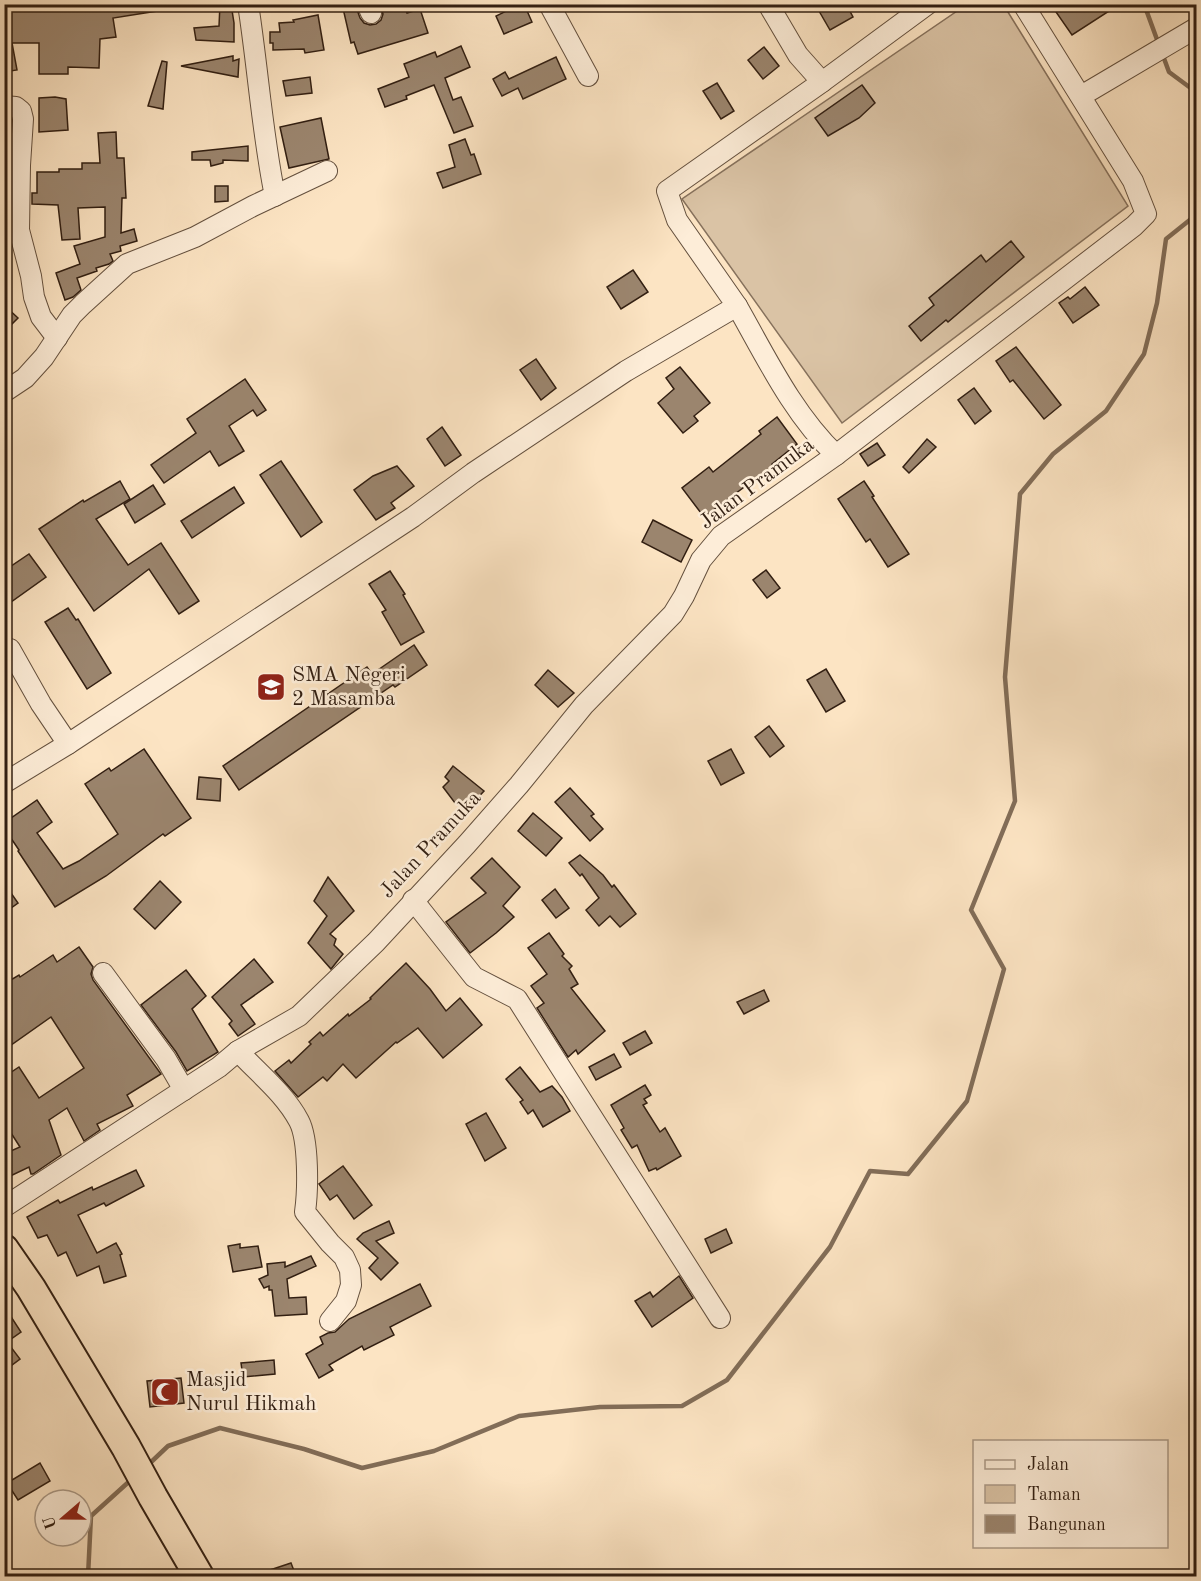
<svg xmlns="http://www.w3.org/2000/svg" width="1201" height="1581" viewBox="0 0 1201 1581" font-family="'Old Standard TT',serif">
<rect width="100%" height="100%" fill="#fce4c3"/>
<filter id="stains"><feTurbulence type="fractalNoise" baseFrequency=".00333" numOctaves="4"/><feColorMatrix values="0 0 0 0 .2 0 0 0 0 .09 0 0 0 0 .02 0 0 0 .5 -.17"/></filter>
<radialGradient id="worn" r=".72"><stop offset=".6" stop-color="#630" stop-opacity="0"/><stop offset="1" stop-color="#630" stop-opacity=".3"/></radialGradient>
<polygon fill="#dac3a5" stroke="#86715c" stroke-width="1.5" points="1003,4 1128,206 842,423 682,199 966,5"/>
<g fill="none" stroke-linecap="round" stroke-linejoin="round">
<g stroke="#826d58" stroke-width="4.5">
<polyline points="1144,4 1159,45"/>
<polyline points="1162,53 1169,72 1196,92"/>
<polyline points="148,1465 168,1446 220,1428 304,1449 362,1468 434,1451 519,1416 600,1407 682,1406 727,1380 830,1247 870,1171 908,1174 967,1101 1004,969 971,910 1015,801 1005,677 1020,494 1053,454 1106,411 1144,354 1157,303 1166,239 1196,215"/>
<polyline points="88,1576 91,1516 133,1478"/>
</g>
</g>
<g fill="#9b856e" stroke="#321f12" stroke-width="1.5">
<polygon points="27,4 157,4 157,11 113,18 116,37 100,39 99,68 68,67 68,74 39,74 39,43 12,43 17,70 4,72 4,13 27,8"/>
<polygon points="220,4 231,4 234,23 234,42 196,40 194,28 219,26"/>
<polygon points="342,4 355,4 360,18 364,23 370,25 376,24 381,20 383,14 380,4 403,4 407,13 420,9 428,33 358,54 354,42 351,43"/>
<polygon points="521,4 524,4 532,22 504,34 496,16"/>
<polygon points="815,4 846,4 853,17 830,30"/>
<polygon points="1067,4 1120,4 1072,35 1056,12"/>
<polygon points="318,15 324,50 305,53 304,49 273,50 273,43 270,43 270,32 280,32 279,23 294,22 293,20"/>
<polygon points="461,46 470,67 445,78 453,100 461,97 473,126 454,133 434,85 406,96 407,99 385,107 378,89 409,77 404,64 435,52 437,57"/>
<polygon points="764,47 779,66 763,79 748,60"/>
<polygon points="233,56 233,61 239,59 238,77 181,66"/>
<polygon points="556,57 566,79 523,99 518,88 502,96 493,79 505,72 509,79"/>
<polygon points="162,61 167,62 163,109 148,106"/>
<polygon points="310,77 312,93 286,96 283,81"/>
<polygon points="717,83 734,111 721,119 703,91"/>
<polygon points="862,85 875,103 859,118 828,136 815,118"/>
<polygon points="55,97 66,99 68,130 39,132 39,98"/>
<polygon points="321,118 329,159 289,168 280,127"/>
<polygon points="116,132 117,158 124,158 126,198 122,198 121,233 134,229 137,241 120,246 121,251 110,254 113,261 109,264 96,268 97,271 77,278 81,290 73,297 65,300 56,273 80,264 74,246 105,237 105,207 78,208 80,239 62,240 58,205 32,204 32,193 37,193 37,172 59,172 59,169 82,169 82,163 100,163 98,133"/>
<polygon points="465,139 471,155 474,154 481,174 443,188 437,173 455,167 449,145"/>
<polygon points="248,146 248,161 223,160 223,163 211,166 210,160 192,160 192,152"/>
<polygon points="215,186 228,186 228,201 215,202"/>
<polygon points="1011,241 1024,257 948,322 946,320 921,341 909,326 934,305 929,298 981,255 986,262"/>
<polygon points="633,270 648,292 621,309 607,287"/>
<polygon points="1085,287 1099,305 1073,323 1059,303 1068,297 1070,299"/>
<polygon points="4,305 18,318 4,332"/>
<polygon points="1016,347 1061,405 1044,419 1013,380 1010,382 996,361"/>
<polygon points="536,359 556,388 541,400 520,370"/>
<polygon points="680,367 710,403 694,416 698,421 683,433 658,403 674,389 666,378"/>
<polygon points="245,379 266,410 257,416 253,410 229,426 244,451 219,466 210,451 164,483 151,465 196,433 187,419"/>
<polygon points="974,388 991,411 975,424 958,400"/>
<polygon points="777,417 797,444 772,464 775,467 749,488 747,485 704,517 682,488 709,467 713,472 761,434 759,431"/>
<polygon points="442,427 461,455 445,466 427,439"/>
<polygon points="927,439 936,447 909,473 903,467"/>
<polygon points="877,443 885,455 868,466 860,454"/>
<polygon points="281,461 322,522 301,537 260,475"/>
<polygon points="397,466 414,486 391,503 395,508 376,520 354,490 373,476"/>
<polygon points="120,481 130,499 96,519 128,565 161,543 199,601 179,614 149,569 94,611 39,529 83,500 84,502"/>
<polygon points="864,481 874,496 872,497 909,554 888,567 870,539 866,542 838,499"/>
<polygon points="153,485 165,504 135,523 124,504"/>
<polygon points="234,487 244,503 192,538 181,521"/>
<polygon points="653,520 692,540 681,562 642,542"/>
<polygon points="29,554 46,577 4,607 4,571"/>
<polygon points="766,570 780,588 767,598 753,580"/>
<polygon points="390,571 405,594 403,595 424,632 401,645 382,612 386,610 369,584"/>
<polygon points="68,608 76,620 78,619 111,673 87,689 45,622"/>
<polygon points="414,645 427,665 395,687 393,685 239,790 223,766 367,667 372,674"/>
<polygon points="826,669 845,701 826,712 807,680"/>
<polygon points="548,670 574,693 558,707 535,685"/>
<polygon points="769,726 784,746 770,757 755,737"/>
<polygon points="144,749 191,818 165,836 163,834 106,876 55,907 18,851 19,850 4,828 4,823 37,800 52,822 37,833 63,869 79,861 118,834 85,784 109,768 111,771"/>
<polygon points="731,749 744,773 721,785 708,761"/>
<polygon points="453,766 484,791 467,809 455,803 443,787 449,781 445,777"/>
<polygon points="199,777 221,779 220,801 197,799"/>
<polygon points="570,788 594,814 591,816 603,829 590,841 555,802"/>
<polygon points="533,813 562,838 546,856 518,831"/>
<polygon points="580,855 603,875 612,887 614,885 636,914 620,927 610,916 599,926 586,910 599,898 582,874 580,876 569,863"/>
<polygon points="492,858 520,887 503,906 514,917 496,933 470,953 446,922 486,893 471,878"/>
<polygon points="328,877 354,911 330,934 336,939 334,945 343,954 331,969 308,943 327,916 314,901"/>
<polygon points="160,881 181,902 155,929 134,909"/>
<polygon points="4,883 18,903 4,913"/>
<polygon points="555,889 569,908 556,918 542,900"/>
<polygon points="549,933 564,954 562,956 572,966 569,969 578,984 571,988 605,1031 578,1054 576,1050 568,1057 537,1008 544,1003 531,986 547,974 528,948"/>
<polygon points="79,947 93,967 91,974 93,980 161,1074 127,1095 133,1106 97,1124 100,1130 84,1141 67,1108 49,1120 61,1155 33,1174 31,1174 29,1167 4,1179 4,1154 20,1147 4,1122 4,1077 19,1067 39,1098 84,1068 51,1017 4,1050 4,984 19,975 20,977 53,955 57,962"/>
<polygon points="254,959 273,982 241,1005 255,1024 238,1036 229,1024 232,1021 212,997"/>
<polygon points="406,963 430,989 446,1011 460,998 482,1025 443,1058 418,1028 397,1043 396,1042 356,1078 343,1064 327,1081 323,1077 298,1097 275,1071 289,1060 291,1063 311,1044 309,1042 320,1032 323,1036 348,1014 349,1016 371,999 370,998"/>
<polygon points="186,970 206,996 192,1009 218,1052 187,1071 176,1052 141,1005"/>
<polygon points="764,990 769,1001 744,1014 737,1002"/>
<polygon points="645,1031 652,1043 630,1055 623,1043"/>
<polygon points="614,1054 621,1067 596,1080 589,1067"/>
<polygon points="520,1067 540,1092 552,1086 562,1097 570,1111 543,1127 533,1110 528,1114 520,1102 523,1100 506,1079"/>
<polygon points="645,1085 651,1095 644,1099 647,1103 643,1105 660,1132 665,1128 681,1156 657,1170 656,1168 649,1171 637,1145 632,1148 621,1130 624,1128 611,1105"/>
<polygon points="486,1113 506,1148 485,1161 466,1124"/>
<polygon points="343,1166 372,1205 354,1219 337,1195 330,1200 319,1184"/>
<polygon points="136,1170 144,1186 106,1206 104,1203 78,1215 97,1253 116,1243 122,1254 120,1255 126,1276 104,1283 99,1266 77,1276 66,1252 58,1256 47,1235 38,1238 27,1217 58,1200 60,1203 92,1187 93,1190"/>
<polygon points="389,1221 394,1233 376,1241 398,1263 381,1280 369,1268 378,1258 357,1239 363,1233"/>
<polygon points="726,1229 732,1243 711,1253 705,1239"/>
<polygon points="240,1244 240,1248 258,1246 262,1267 233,1272 228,1246"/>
<polygon points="311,1256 316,1266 287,1279 289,1298 306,1297 307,1314 275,1316 272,1290 269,1290 269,1286 264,1288 259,1279 268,1275 267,1264 285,1262 285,1267"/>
<polygon points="679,1276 693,1298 652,1327 635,1301 650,1292 653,1297"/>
<polygon points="420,1284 431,1306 390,1327 394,1335 364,1350 362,1346 329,1365 333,1370 319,1378 306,1354 323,1344 320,1337 328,1333 335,1332 349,1319"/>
<polygon points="4,1306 21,1332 7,1342 20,1359 4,1371"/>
<polygon points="274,1360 275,1374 243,1377 241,1363"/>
<polygon points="181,1378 184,1403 150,1407 147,1381"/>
<polygon points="40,1463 50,1481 18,1500 7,1483"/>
<polygon points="291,1563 296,1576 259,1576 258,1574"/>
</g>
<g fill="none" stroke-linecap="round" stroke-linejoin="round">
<g stroke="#64503e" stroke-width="22">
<g id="minor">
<path d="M 248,4 C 258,68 262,133 275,196"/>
<polyline points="367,4 371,13"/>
<polyline points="549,4 588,76"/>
<polyline points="822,82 928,4"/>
<polyline points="1081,96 1196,28"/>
<polyline points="4,106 16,107 21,111 23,119 20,165 19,230 31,276 34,297 41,317 57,338"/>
<path d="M 737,306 C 766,357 793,414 836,455 L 1134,226 L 1146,214 L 1133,181 L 1023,4"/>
<polyline points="4,392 25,378 44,357 72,315 83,304 127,264 195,237 253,206 327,171"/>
<polyline points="10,649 41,704 68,744"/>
<polyline points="4,783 68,744 413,517 473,473 626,371 737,306 677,220 667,191 822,82 798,55 768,4"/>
<polyline points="413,900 474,977 517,999 720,1318"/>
<polyline points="103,973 166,1059 184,1090"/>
<path d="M 238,1051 C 258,1073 285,1094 299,1121 C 309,1140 308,1191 305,1212 L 330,1243 L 344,1257 L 350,1270 L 351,1285 L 346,1301 L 330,1321"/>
<polyline points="4,1207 219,1067 238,1051 299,1016 376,942 467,844 519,785 584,705 673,614 684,596 701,560 721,536 836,455"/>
</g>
</g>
<g stroke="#321f12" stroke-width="32">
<polyline id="highway" points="4,1249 31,1288 126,1447 153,1497 199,1576"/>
</g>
<use href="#minor" stroke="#fdedd8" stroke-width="20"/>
<use href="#highway" stroke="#fce4c3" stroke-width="28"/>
</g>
<defs>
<g id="school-square" transform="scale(1.5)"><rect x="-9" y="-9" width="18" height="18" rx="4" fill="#8f2418" stroke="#fdedd8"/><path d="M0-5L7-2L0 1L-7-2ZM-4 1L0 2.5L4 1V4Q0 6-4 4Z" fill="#fff"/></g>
<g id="mosque-square" transform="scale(1.5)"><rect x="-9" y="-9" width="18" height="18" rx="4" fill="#8f2418" stroke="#fdedd8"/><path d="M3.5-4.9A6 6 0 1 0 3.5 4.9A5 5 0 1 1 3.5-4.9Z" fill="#fff"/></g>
</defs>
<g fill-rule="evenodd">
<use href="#school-square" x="271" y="687"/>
<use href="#mosque-square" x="165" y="1392"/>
</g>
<g text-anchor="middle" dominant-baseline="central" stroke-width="5" stroke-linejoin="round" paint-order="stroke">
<g font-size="21" fill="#321f12" stroke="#fdedd8">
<text transform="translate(757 484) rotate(-37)">Jalan Pramuka</text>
<text transform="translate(431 845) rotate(-47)">Jalan Pramuka</text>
</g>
<g font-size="21" fill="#321f12" stroke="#fdedd8" text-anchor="start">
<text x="292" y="675">SMA Negeri<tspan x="292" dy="24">2 Masamba</tspan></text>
<text x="186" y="1380">Masjid<tspan x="186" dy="24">Nurul Hikmah</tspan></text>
</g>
</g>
<rect width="1201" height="1581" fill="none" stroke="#fce4c3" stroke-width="24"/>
<rect x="6" y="6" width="1189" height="1569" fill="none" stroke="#321f12" stroke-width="3"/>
<rect x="12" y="12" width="1177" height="1557" fill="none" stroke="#321f12" stroke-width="1.5"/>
<rect x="973" y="1440" width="195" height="108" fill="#fdedd8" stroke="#ac9b89" stroke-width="1.5"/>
<rect x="985" y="1460" width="30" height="9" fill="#fdedd8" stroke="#ac9b89" stroke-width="1.5"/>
<text x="1027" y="1470" font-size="18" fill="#321f12">Jalan</text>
<rect x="985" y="1485" width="30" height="18" fill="#dac3a5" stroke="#ac9b89" stroke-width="1.5"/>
<text x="1027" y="1500" font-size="18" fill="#321f12">Taman</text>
<rect x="985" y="1515" width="30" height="18" fill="#9b856e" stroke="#ac9b89" stroke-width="1.5"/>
<text x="1027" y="1530" font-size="18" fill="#321f12">Bangunan</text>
<g transform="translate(63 1518) rotate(250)"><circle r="28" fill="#fdedd8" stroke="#ac9b89" stroke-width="1.5"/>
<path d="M0-4.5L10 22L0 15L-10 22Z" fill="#8f2418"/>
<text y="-9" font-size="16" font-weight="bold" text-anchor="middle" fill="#321f12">U</text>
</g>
<rect width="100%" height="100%" filter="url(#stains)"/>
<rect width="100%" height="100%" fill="url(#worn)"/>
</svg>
